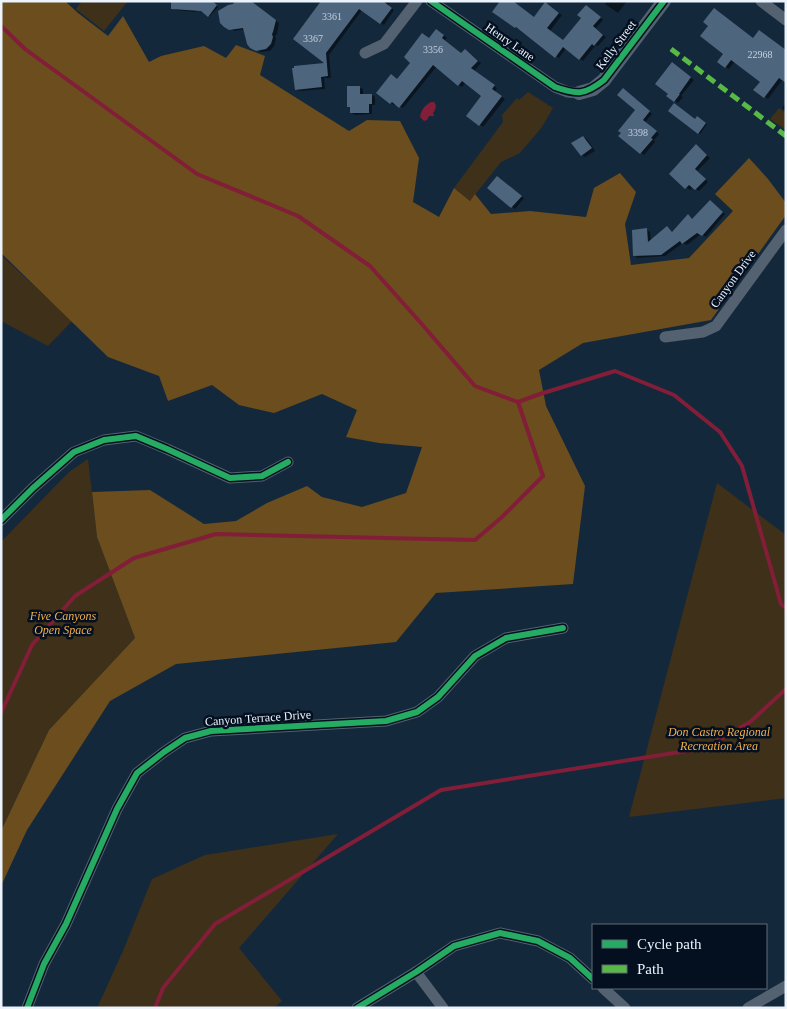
<svg xmlns="http://www.w3.org/2000/svg" width="787" height="1009" viewBox="0 0 787 1009" font-family="Georgia,serif">
<rect width="100%" height="100%" fill="#14283c"/>
<g fill="#3f3019">
<polygon points="82,1 128,1 104,31 76,9"/>
<polygon points="528,92 553,108 542,127 520,153 501,162 470,201 454,188 503,122 502,115 517,98 519,100"/>
<polygon points="779,108 786,113 786,130 770,119"/>
<polygon points="1,255 72,321 48,346 1,321"/>
<polygon points="88,459 97,537 135,638 49,730 1,831 1,542 69,472"/>
<polygon points="717,483 786,535 786,798 629,817"/>
<polygon points="338,834 239,948 282,1001 274,1008 97,1008 123,951 152,879 205,855"/>
</g>
<polygon fill="#6b4d1e" points="1,1 65,1 78,13 108,36 123,16 149,62 161,56 204,46 226,58 236,45 265,56 260,75 349,131 367,120 400,121 419,158 413,202 439,217 454,188 470,201 475,194 491,214 530,211 586,217 594,188 620,173 636,192 625,224 631,265 689,258 733,211 715,194 749,158 768,179 786,203 786,215 711,320 583,343 539,370 546,406 585,486 573,584 436,593 396,642 176,664 110,701 27,830 1,886 1,831 49,730 135,638 97,537 92,492 150,490 204,524 236,521 267,503 307,486 322,497 362,507 406,493 422,447 379,443 346,437 357,410 322,394 274,413 239,405 212,385 168,401 159,376 108,357 1,253"/>
<path fill="#821e37" d="M 431,102 L 434,102 C 437,106 436,109 433,113 L 434,116 L 429,116 L 427,120 L 424,121 L 420,117 C 421,110 425,105 431,102 Z"/>
<g fill="#0007">
<polygon points="196,1 196,12 176,10 173,8"/>
<polygon points="211,1 218,7 210,16 200,9"/>
<polygon points="251,1 279,23 277,34 275,36 276,39 274,46 270,51 260,52 251,47 245,29 234,31 225,26"/>
<polygon points="323,1 391,1 388,6 394,10 384,25 362,10 329,55 331,78 324,78 325,89 299,91 296,89 295,67 328,64 295,39"/>
<polygon points="607,1 627,1 618,13 605,4"/>
<polygon points="548,5 562,15 550,31 563,41 589,8 603,20 595,29 606,37 598,46 596,45 583,61 566,48 559,58 519,28 518,29 515,27 494,12 534,18"/>
<polygon points="440,32 447,38 445,40 462,54 465,50 481,63 474,71 497,88 495,92 505,99 483,127 468,116 483,96 466,82 462,87 458,85 437,66 403,108 396,104 394,105 391,103 398,80 429,39"/>
<polygon points="725,54 783,79 768,99 755,90 762,81 735,61 729,69 726,67"/>
<polygon points="675,66 694,80 681,96 683,97 678,103 668,96"/>
<polygon points="359,87 363,89 363,95 372,95 375,97 375,105 372,105 372,114 355,115 351,113 351,108 349,107"/>
<polygon points="626,91 652,114 645,122 659,134 654,140 655,142 644,155 620,136 636,110"/>
<polygon points="786,103 786,111 782,108"/>
<polygon points="670,111 695,120 698,118 707,124 700,134"/>
<polygon points="583,137 587,139 595,151 585,157 582,155"/>
<polygon points="699,148 710,158 697,171 708,182 699,191 693,187 690,190 671,174"/>
<polygon points="501,180 524,198 515,209 489,188"/>
<polygon points="710,201 725,214 706,237 701,234 687,245 683,243 665,256 638,258 635,256 647,230 650,232 651,241 667,228 673,232 688,216 693,220"/>
</g>
<g fill="none" stroke-linecap="round" stroke-linejoin="round">
<g stroke="#821e37" stroke-width="4">
<polyline points="1,26 25,49 197,174 298,216 370,266 420,322 475,386 518,402 540,394 615,371 674,395 720,432 742,466 781,604 786,608"/>
<polyline points="1,713 32,645 75,596 134,558 216,534 475,540 502,517 543,476 518,402"/>
<polyline points="155,1008 163,988 215,924 441,790 705,748 750,722 786,689"/>
</g>
</g>
<g fill="#4e657e">
<polygon points="171,1 212,1 217,5 208,17 201,11 171,9"/>
<polygon points="235,1 251,1 276,20 273,32 272,34 273,37 271,44 266,49 256,51 250,48 247,44 243,28 229,30 224,27 220,23 218,11 228,5 233,4"/>
<polygon points="321,1 383,1 392,8 380,24 359,9 326,53 328,76 321,77 322,87 295,90 292,68 294,68 294,66 324,63 293,39"/>
<polygon points="500,1 513,1 534,17 545,2 559,13 547,28 563,40 581,18 577,15 586,5 601,17 593,26 603,35 594,46 592,44 579,60 563,47 555,58 516,27 515,28 492,12"/>
<polygon points="714,8 753,38 759,30 786,50 786,83 779,78 764,98 753,90 760,82 731,60 725,68 717,62 723,54 700,36 708,26 703,22"/>
<polygon points="436,29 444,35 442,38 461,53 465,49 478,61 471,68 495,85 492,89 502,96 479,126 466,116 481,96 462,81 458,86 433,65 399,108 392,102 390,104 376,93 391,74 397,79 410,63 404,57 422,33 429,38"/>
<polygon points="672,62 691,77 679,94 680,94 674,102 666,96 668,94 655,84"/>
<polygon points="347,86 360,86 360,94 372,94 372,104 369,104 369,113 350,113 350,107 347,107"/>
<polygon points="623,88 650,111 643,120 657,131 651,138 653,139 640,154 618,136 621,133 618,131 635,110 617,95"/>
<polygon points="674,103 695,119 697,116 706,123 698,134 668,111"/>
<polygon points="583,136 592,148 581,156 571,143"/>
<polygon points="696,144 707,155 695,169 706,179 695,190 689,185 685,189 669,174"/>
<polygon points="497,176 522,196 511,208 487,188"/>
<polygon points="710,200 723,212 702,236 697,233 682,244 680,241 661,255 633,256 632,230 647,228 648,242 667,226 672,232 688,214 692,219"/>
</g>
<g fill="none" stroke-linecap="round" stroke-linejoin="round">
<g stroke="#536170" stroke-width="11">
<polyline points="431,1 555,87 568,92 579,93"/>
<polyline points="761,1 786,20"/>
<polyline points="365,53 384,44 417,1"/>
<polyline points="665,337 703,332 716,326 786,230"/>
<polyline points="1,520 33,488 74,452 104,440 136,436 167,449 230,478 262,476 288,462"/>
<polyline points="416,972 443,1008"/>
<polyline points="603,988 625,1008"/>
<polyline points="27,1008 44,964 66,924 117,809 137,773 164,752 185,738 211,731 386,721 417,712 438,697 475,656 506,638 563,628"/>
<polyline points="357,1008 416,972 454,946 500,933 538,941 570,958 593,979"/>
<polyline points="748,1008 786,986"/>
</g>
<polyline stroke="#536170" stroke-width="14" points="579,93 593,89 604,80 664,1"/>
<polyline stroke="#58b947" stroke-width="5" stroke-dasharray="10 5" stroke-linecap="butt" points="671,49 786,136"/>
<g stroke="#041020" stroke-width="9">
<g id="cycleway">
<path d="M 431,1 L 555,87 C 577,95 585,95 604,80 L 664,1"/>
<polyline points="1,520 33,488 74,452 104,440 136,436 167,449 230,478 262,476 288,462"/>
<polyline points="27,1008 44,964 66,924 117,809 137,773 164,752 185,738 211,731 386,721 417,712 438,697 475,656 506,638 563,628"/>
<polyline points="357,1008 416,972 454,946 500,933 538,941 570,958 593,979"/>
</g>
</g>
<use href="#cycleway" stroke="#26ab63" stroke-width="6"/>
</g>
<g text-anchor="middle" dominant-baseline="central" stroke-width="5" stroke-linejoin="round" paint-order="stroke">
<g font-size="10" fill="#c4d0dd">
<text x="332" y="16">3361</text>
<text x="313" y="38">3367</text>
<text x="433" y="49">3356</text>
<text x="760" y="54">22968</text>
<text x="638" y="132">3398</text>
</g>
<g font-size="12" fill="#ebf3fd" stroke="#041020">
<text transform="translate(510 42) rotate(35)">Henry Lane</text>
<text transform="translate(616 45) rotate(-53)">Kelly Street</text>
<text transform="translate(733 279) rotate(-54)">Canyon Drive</text>
<text transform="translate(258 718) rotate(-4)">Canyon Terrace Drive</text>
</g>
<g font-size="12" font-style="italic" fill="#f5af49" stroke="#041020">
<text x="63" y="616">Five Canyons<tspan x="63" dy="14">Open Space</tspan></text>
<text x="719" y="732">Don Castro Regional<tspan x="719" dy="14">Recreation Area</tspan></text>
</g>
</g>
<rect width="787" height="1009" fill="none" stroke="#ebf3fd" stroke-width="5"/>
<rect x="592" y="924" width="175" height="65" fill="#041020" stroke="#606b78"/>
<rect x="602" y="940" width="25" height="8" fill="#26ab63" stroke="#606b78"/>
<text x="637" y="949" font-size="15" fill="#ebf3fd">Cycle path</text>
<rect x="602" y="965" width="25" height="8" fill="#58b947" stroke="#606b78"/>
<text x="637" y="974" font-size="15" fill="#ebf3fd">Path</text>
</svg>
